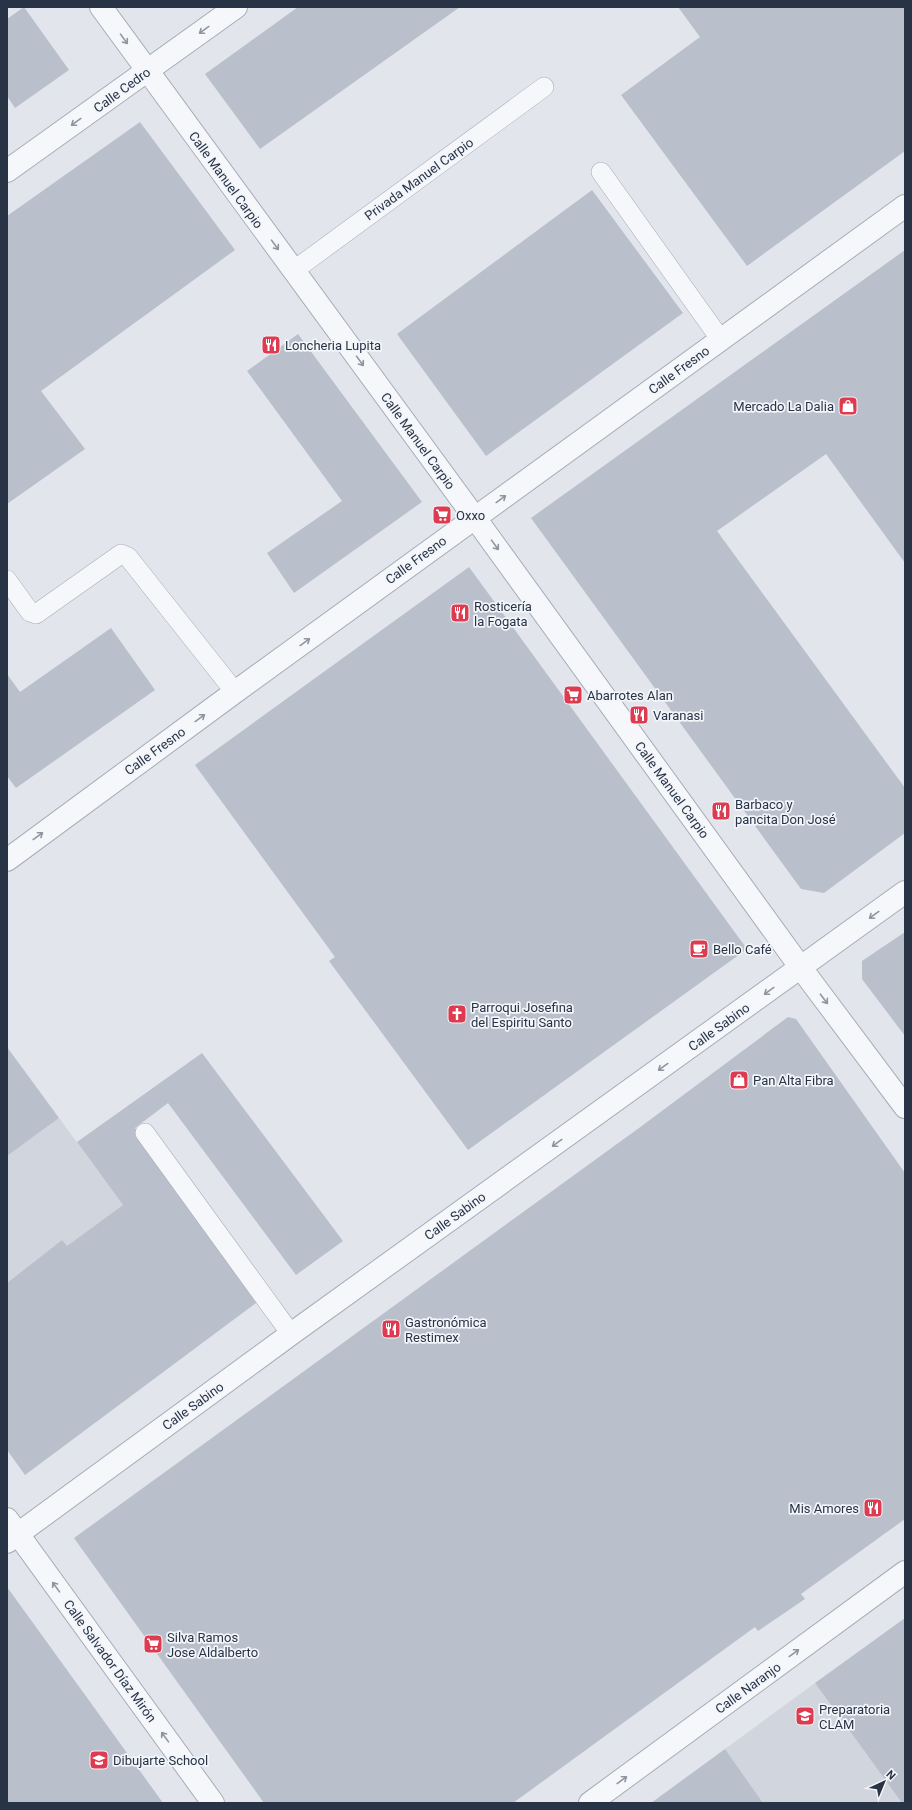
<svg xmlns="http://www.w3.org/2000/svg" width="912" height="1810" viewBox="0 0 912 1810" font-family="Roboto,sans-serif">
<rect width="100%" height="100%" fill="#e2e6ec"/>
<g fill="#d0d5de">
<polygon points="59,1118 123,1205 67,1246 62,1240 7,1283 7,1156"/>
<polygon points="815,1683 902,1803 763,1803 725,1749"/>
</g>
<g fill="#b9bfcb">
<polygon points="24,7 69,70 15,108 7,96 7,19"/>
<polygon points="298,7 460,7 260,149 205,74"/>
<polygon points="678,7 905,7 905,151 747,266 621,95 700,37"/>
<polygon points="140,122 235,250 41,391 85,449 7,504 7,216"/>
<polygon points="592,190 683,313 486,456 397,334"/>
<polygon points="905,250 905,563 826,454 717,531 905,788 905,833 824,893 801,889 531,518"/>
<polygon points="298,334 422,502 294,593 267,553 342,501 247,371"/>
<polygon points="469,567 747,949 468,1150 329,961 335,957 195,765"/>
<polygon points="111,628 155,690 16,788 7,776 7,674 20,692"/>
<polygon points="905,932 905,1036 862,979 862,961"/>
<polygon points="788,1017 796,1019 905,1173 905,1519 801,1594 805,1599 758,1631 755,1627 513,1803 264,1803 74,1538 639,1128"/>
<polygon points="7,1047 59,1118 7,1156"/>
<polygon points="202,1053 343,1241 296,1275 168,1103 135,1128 260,1300 25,1475 7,1450 7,1283 62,1240 67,1246 123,1205 77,1142"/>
<polygon points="7,1587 114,1735 163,1803 7,1803"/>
<polygon points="905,1618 905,1803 902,1803 815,1683"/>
<polygon points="725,1749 763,1803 651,1803"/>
</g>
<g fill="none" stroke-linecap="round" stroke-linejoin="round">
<g stroke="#a6adb7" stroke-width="20">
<g id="lane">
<polyline points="601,172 721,340"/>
<polyline points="293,271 544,87"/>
<polyline points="7,580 30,612 36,614 121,554 128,557 235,692"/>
<polyline points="145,1133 291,1334"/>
</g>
</g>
<g stroke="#a6adb7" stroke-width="24">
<g id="street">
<polyline points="101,7 475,518 801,968 905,1107"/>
<polyline points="7,171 236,7"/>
<polyline points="7,860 235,692 905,206"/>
<polyline points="7,1519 213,1803"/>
<polyline points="7,1542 291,1334 905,892"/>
<polyline points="590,1803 905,1572"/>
</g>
</g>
<use href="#lane" stroke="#f6f7fa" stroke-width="19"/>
<use href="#street" stroke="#f6f7fa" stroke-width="22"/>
</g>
<defs><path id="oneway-shaft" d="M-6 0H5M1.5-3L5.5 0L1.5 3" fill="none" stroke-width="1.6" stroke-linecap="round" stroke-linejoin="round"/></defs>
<g stroke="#8f95a0">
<use href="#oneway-shaft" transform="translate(204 30) rotate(144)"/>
<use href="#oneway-shaft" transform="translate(124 39) rotate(54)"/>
<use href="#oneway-shaft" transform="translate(76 122) rotate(144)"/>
<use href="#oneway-shaft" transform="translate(275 245) rotate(54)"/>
<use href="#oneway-shaft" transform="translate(360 361) rotate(54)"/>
<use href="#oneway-shaft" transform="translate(501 499) rotate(-36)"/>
<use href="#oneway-shaft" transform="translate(495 545) rotate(54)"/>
<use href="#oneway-shaft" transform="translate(305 642) rotate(-36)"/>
<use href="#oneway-shaft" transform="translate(200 718) rotate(-36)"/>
<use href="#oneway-shaft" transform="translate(38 836) rotate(-36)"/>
<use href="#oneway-shaft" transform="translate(874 915) rotate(144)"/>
<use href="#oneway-shaft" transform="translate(769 991) rotate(144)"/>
<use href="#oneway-shaft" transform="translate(824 999) rotate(53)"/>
<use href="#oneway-shaft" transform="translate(663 1067) rotate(144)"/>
<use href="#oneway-shaft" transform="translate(557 1143) rotate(144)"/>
<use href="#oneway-shaft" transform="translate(56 1587) rotate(-126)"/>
<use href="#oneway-shaft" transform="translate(794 1653) rotate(-36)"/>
<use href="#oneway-shaft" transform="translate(165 1737) rotate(-126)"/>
<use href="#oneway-shaft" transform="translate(622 1780) rotate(-36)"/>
</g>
<defs>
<g id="restaurant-square" transform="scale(1)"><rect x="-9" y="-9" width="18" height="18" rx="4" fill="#de3b51" stroke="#f2f5f9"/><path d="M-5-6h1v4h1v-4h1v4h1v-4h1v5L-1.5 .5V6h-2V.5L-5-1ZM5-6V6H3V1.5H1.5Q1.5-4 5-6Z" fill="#fff"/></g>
<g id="shop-square" transform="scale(1)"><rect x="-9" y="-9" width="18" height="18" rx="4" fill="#de3b51" stroke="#f2f5f9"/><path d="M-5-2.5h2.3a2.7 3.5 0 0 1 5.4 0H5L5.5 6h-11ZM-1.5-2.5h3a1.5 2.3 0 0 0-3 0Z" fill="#fff"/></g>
<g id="supermarket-square" transform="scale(1)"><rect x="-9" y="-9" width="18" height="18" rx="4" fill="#de3b51" stroke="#f2f5f9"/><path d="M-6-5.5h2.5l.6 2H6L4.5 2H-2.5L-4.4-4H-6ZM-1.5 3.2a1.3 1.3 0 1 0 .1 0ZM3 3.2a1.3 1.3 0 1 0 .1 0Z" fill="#fff"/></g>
<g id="cafe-square" transform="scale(1)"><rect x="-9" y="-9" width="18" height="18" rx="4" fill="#de3b51" stroke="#f2f5f9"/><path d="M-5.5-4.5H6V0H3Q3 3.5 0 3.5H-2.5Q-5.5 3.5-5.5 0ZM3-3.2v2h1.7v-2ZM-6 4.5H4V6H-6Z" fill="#fff"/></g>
<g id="church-square" transform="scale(1)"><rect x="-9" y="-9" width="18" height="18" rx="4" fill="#de3b51" stroke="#f2f5f9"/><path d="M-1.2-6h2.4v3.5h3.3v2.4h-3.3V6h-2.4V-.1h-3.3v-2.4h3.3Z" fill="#fff"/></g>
<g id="school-square" transform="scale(1)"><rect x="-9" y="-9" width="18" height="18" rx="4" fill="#de3b51" stroke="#f2f5f9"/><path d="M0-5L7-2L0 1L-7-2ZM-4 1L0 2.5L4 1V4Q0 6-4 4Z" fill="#fff"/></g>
</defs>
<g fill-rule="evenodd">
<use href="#restaurant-square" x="271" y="345"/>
<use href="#shop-square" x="848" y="406"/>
<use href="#supermarket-square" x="442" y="515"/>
<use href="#restaurant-square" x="460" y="613"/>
<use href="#supermarket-square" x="573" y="695"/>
<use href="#restaurant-square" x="639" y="715"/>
<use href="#restaurant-square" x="721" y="811"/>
<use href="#cafe-square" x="699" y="949"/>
<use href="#church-square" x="457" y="1014"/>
<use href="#shop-square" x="739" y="1080"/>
<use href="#restaurant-square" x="391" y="1329"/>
<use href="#restaurant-square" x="873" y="1508"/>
<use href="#supermarket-square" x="153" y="1644"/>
<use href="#school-square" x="805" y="1716"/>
<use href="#school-square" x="99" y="1760"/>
</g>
<g text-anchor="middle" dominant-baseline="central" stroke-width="3.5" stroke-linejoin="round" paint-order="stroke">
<g font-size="13" fill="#283346" stroke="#f2f5f9">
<text transform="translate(122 90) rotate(-36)">Calle Cedro</text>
<text transform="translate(419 179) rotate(-36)">Privada Manuel Carpio</text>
<text transform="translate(226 180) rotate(54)">Calle Manuel Carpio</text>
<text transform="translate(679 370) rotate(-36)">Calle Fresno</text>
<text transform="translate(418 441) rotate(54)">Calle Manuel Carpio</text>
<text transform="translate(416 560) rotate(-36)">Calle Fresno</text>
<text transform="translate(155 751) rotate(-36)">Calle Fresno</text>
<text transform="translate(672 790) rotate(54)">Calle Manuel Carpio</text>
<text transform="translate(719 1027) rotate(-36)">Calle Sabino</text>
<text transform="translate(455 1216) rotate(-36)">Calle Sabino</text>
<text transform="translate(193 1406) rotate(-36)">Calle Sabino</text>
<text transform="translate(110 1661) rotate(54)">Calle Salvador Díaz Mirón</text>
<text transform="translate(748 1688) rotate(-36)">Calle Naranjo</text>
</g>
<g font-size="13" fill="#283346" stroke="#f2f5f9" text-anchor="start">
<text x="285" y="345">Loncheria Lupita</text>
<text x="834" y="406" text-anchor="end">Mercado La Dalia</text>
<text x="456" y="515">Oxxo</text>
<text x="474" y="606">Rosticería<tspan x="474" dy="15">la Fogata</tspan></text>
<text x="587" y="695">Abarrotes Alan</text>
<text x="653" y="715">Varanasi</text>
<text x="735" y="804">Barbaco y<tspan x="735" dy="15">pancita Don José</tspan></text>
<text x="713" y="949">Bello Café</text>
<text x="471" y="1007">Parroqui Josefina<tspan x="471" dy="15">del Espiritu Santo</tspan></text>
<text x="753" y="1080">Pan Alta Fibra</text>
<text x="405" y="1322">Gastronómica<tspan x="405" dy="15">Restimex</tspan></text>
<text x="859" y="1508" text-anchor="end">Mis Amores</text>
<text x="167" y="1637">Silva Ramos<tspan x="167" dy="15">Jose Aldalberto</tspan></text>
<text x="819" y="1709">Preparatoria<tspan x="819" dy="15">CLAM</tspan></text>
<text x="113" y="1760">Dibujarte School</text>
</g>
</g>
<rect width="912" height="1810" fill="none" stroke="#283346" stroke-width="16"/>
<g transform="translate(884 1782) rotate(44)" stroke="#f2f5f9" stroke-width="3" paint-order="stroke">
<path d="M0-3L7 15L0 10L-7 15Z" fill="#283346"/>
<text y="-6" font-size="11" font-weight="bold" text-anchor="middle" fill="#283346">N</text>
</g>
</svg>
